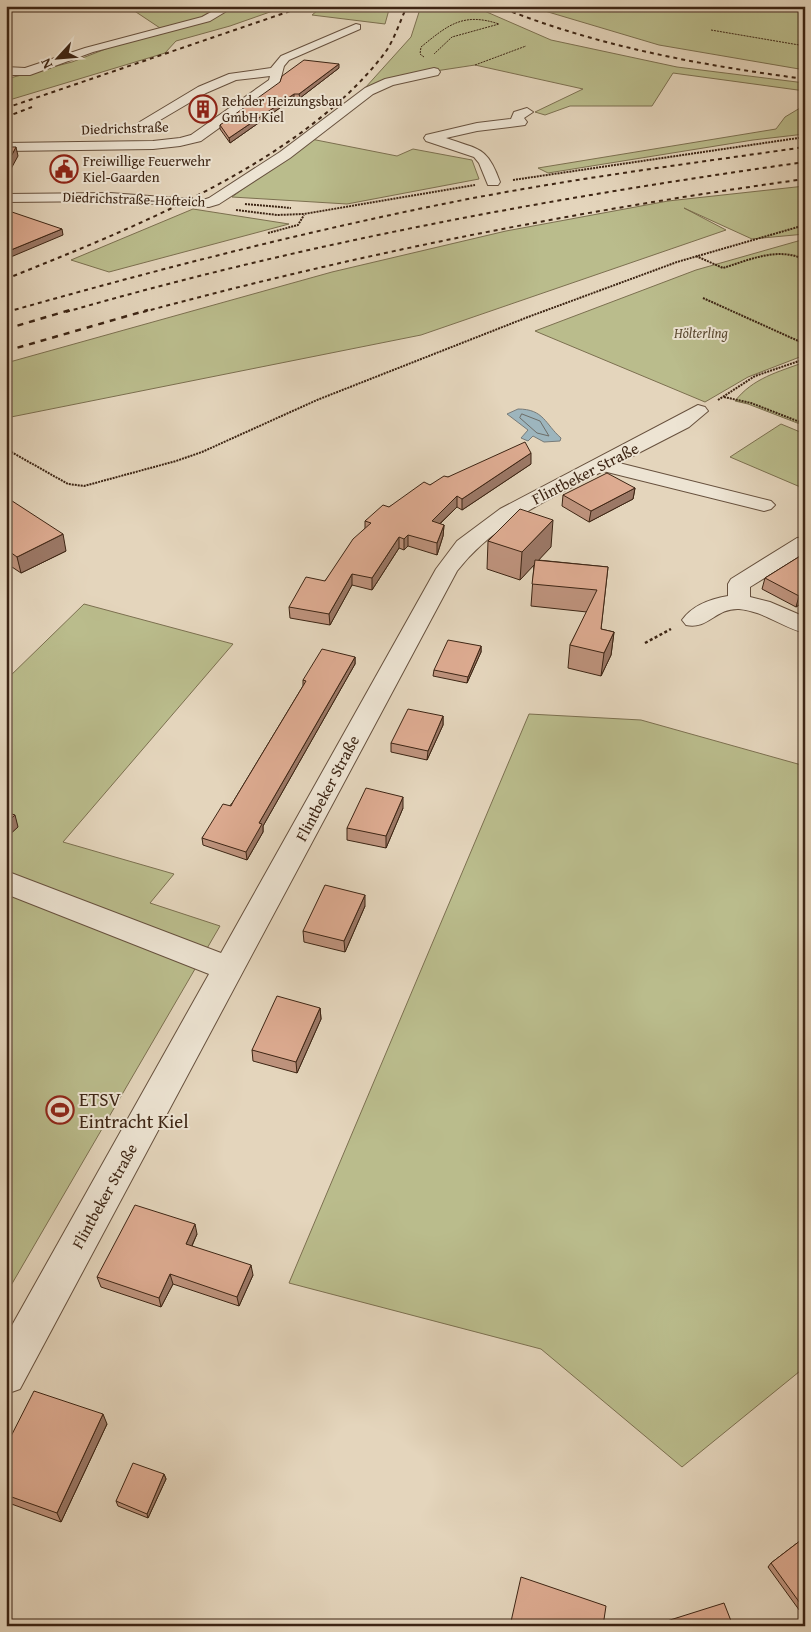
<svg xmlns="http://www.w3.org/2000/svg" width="811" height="1632" viewBox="0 0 811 1632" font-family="'Gentium Book Plus',serif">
<rect width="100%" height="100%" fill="#e4d5bc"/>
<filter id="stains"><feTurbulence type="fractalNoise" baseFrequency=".004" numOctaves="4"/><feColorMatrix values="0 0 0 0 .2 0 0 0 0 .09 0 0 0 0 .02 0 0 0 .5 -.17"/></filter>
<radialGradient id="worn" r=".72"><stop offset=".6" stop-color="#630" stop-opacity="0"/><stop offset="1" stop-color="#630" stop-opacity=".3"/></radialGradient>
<g fill="#babc8c" stroke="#7c7050">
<polygon points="127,6 287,6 230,26 176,41 165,53 6,101 6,79 72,62 160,28"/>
<polygon points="323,6 390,6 385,24 312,15"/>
<polygon points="421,6 473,6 551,40 677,67 805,83 805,91 673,73 652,106 570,106 545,115 535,112 583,89 475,65 429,72 365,88 411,37"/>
<polygon points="528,6 805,6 805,70 659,45"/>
<polygon points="805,105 805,134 753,140 548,173 538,168 776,129 785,117"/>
<polygon points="311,139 397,156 413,149 472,160 479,179 347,204 232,197"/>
<polygon points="805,186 805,234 752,239 684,208 726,230 421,335 6,418 6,363 332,272 506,231 668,201"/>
<polygon points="193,209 289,224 109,272 71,260"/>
<polygon points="805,239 805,355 748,377 705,402 535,331 696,270"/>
<path d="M 805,362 L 805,426 L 748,404 L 735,401 C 753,378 778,372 805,362 Z"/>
<polygon points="781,424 805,434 805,489 730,457"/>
<polygon points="84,604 233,644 63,842 174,874 150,903 220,926 6,1294 6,680"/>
<polygon points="529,714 641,720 805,766 805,1367 682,1467 541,1349 289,1283"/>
</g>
<path fill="#9db5bd" stroke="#777b79" d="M 518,409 C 544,409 545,424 561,438 L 560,441 L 544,442 L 533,436 L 528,441 L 521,438 L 528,430 L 507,414 Z"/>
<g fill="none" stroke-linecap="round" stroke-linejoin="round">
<polygon stroke="#6d6d68" stroke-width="1" points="522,414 540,421 549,436 537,433 520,418"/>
<g stroke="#67513e" stroke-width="2">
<g id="minor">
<polygon points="222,6 235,6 210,21 93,52 30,75 6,75 6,67 25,68 85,48 202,17"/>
<polygon points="356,24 360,25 360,29 289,60 284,66 279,85 201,141 180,146 153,149 6,151 6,143 153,141 180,138 191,135 269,80 270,76 236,80 206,93 150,126 145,127 138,123 198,87 229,74 271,68 281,56"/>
<polygon points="434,68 438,69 440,72 438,75 393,85 373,94 290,158 219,204 209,207 110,201 6,202 6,194 110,193 203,200 209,198 280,152 365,88 385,79"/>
<path d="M 527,108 L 533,112 L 524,118 L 527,122 L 525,125 L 477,131 L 446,138 C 479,150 487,146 500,182 L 498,185 L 488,185 L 479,163 L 474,157 L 426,141 L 424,138 L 426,135 L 477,123 L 511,119 L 514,112 Z"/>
<path d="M 698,405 L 705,407 L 708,411 L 689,427 L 619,463 L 771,501 L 775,505 L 771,509 L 764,511 L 603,471 C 550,499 495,522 457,571 L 20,1389 L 6,1394 L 6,1336 L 209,974 L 6,894 L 6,871 L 221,953 L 436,569 L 457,541 L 500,509 Z"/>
<path d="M 805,537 L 805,553 L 750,587 L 750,597 L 770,602 L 805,617 L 805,633 C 782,627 763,611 739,609 C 715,608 708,630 686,625 L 682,620 C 693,605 710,599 728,596 L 728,584 L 731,579 L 797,538 Z"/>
</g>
</g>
<g stroke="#3d2514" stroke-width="1" stroke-dasharray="2 1" stroke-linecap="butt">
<polyline points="711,30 805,46"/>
<path d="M 424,57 L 420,54 L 421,47 C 448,25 463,12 499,24 L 452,37 L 434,54"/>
<polyline points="475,65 526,46"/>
<polyline points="802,137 805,137"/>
</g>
<g stroke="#3d2514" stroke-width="2" stroke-dasharray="2 1" stroke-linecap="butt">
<polyline points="513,180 805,137"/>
<polyline points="245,204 291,208"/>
<polyline points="236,210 277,215 304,214 475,185"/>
<polyline points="268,233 298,225 304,215"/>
<path d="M 696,256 L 723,268 C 749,260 779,246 805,260"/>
<polyline points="703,298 805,344"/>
<polyline points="724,397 751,403 805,424"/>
<polyline points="718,400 755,376 805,359"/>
<polyline points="6,449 68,484 84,486 176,461 202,452 317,400 528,317 677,262 805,225"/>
</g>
<polyline stroke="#3d2514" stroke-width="2.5" stroke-dasharray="3 2.5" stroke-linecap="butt" points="645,643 671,629"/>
<use href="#minor" fill="#ede4d3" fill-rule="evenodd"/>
<g stroke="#3d2514" stroke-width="2" stroke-dasharray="4 4" stroke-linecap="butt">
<path d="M 497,6 C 596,46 699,65 805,79"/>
<polyline points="6,108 305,6"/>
<polyline points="6,117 32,107"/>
<path d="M 6,279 C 132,228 299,164 384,54 C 394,41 400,21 407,6"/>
<path d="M 7,312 C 155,270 303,232 453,202 C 569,179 687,164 805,147"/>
<path d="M 66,312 C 308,242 556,197 805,162"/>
<path d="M 143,312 C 361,253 581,210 805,179"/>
</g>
<g stroke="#3d2514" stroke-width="2.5" stroke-dasharray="6 6" stroke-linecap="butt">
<polyline points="6,312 12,310"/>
<polyline points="6,329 70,310"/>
<polyline points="6,351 148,310"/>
</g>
</g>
<g fill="#be937d" stroke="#3d2514">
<polygon points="339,68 300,98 294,98 230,143 220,129 220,125"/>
<polygon points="531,464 462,510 457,507 440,524 444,525 443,536 437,555 408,546 404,550 399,548 372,590 352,585 330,625 290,618 289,607 325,581 365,528 365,521 389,507 430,485 448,477"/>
<polygon points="635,488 633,499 589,522 562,506 563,495"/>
<polygon points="6,497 66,551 21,573 6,563"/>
<polygon points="488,541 551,547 538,560 608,567 601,629 614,632 611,655 601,676 568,668 570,645 587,612 531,606 534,564 520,580 487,569"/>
<polygon points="805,553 805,601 796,607 762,589 765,578"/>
<polygon points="481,646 481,652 467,683 433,676 434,670"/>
<polygon points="355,657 355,664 263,826 263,832 247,860 203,845 202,838 233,802 303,686 303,680"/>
<polygon points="443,716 443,725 427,760 391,752 391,743"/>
<polygon points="403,808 386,848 347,840 347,828"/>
<polygon points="365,906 345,952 304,942 303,931"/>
<polygon points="320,1008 321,1019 297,1073 253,1061 252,1050"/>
<polygon points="197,1234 192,1246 253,1275 239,1306 173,1284 161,1307 101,1287 97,1277"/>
<polygon points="107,1424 61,1522 6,1502 6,1446"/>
<polygon points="164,1474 166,1479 148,1518 118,1506 116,1501"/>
<polygon points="805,1537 805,1618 768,1567 771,1563"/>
</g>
<g fill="#9b7866" stroke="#3d2514">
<polygon points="339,64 339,68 300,98 299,94"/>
<polygon points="294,94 294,98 230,143 229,138"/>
<polygon points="16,147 18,156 6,178 6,166"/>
<polygon points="62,229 63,235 6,259 6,252"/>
<polygon points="531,453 531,464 462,510 462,499"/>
<polygon points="635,488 633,499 589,522 591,511"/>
<polygon points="457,496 457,507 431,532 432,521"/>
<polygon points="553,520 551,547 520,580 522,552"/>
<polygon points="444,525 443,536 437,555 437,543"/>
<polygon points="63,534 66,551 21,573 17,557"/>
<polygon points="408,535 408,546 404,550 404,539"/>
<polygon points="399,537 399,548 372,590 372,578"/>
<polygon points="352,574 352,585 330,625 329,614"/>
<polygon points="805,592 805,601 796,607 799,596"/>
<polygon points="614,632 611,655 601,676 604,653"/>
<polygon points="481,646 481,652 467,683 468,677"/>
<polygon points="355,657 355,664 263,826 263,832 247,860 246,852 259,823"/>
<polygon points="443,716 443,725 427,760 428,751"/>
<polygon points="403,797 403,808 386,848 386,836"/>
<polygon points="15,815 18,827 6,838 6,823"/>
<polygon points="365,895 365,906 345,952 344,941"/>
<polygon points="320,1008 321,1019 297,1073 296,1062"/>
<polygon points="195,1224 197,1234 188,1254 186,1244"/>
<polygon points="251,1265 253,1275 239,1306 237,1297"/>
<polygon points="170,1274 173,1284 161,1307 159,1298"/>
<polygon points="103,1414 107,1424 61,1522 57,1513"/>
<polygon points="164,1474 166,1479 148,1518 147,1514"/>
</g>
<g fill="#ddab91" stroke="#3d2514">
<polygon points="304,60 339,64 299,94 294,94 229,138 220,125 280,82 282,76"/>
<polygon points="6,147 16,147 6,166"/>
<polygon points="6,210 62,229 6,252"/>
<polygon points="525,442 531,453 462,499 457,496 432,521 444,525 437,543 408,535 404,539 399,537 372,578 352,574 329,614 289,607 306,577 325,581 353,539 371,523 365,521 383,505 389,507 424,482 430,485 444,476 448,477"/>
<polygon points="607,473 635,488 591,511 563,495"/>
<polygon points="6,497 63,534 17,557 6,549"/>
<polygon points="520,509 553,520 522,552 488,541"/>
<polygon points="805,553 805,592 799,596 765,578"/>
<polygon points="535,560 608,567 601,629 614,632 604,653 570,645 597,590 532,584"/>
<polygon points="448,640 481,646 468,677 434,670"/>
<polygon points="322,649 355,657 259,823 262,824 246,852 202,838 223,804 231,806 233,802 306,681 303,680"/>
<polygon points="408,709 443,716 428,751 391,743"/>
<polygon points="366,788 403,797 386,836 347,828"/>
<polygon points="6,812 15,815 6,823"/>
<polygon points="325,885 365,895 344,941 303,931"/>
<polygon points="277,996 320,1008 296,1062 252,1050"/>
<polygon points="135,1205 195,1224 186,1244 251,1265 237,1297 170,1274 159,1298 97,1277"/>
<polygon points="34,1391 103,1414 57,1513 6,1495 6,1446"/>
<polygon points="133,1463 164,1474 147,1514 116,1501"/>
<polygon points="805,1537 805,1610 771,1563"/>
<polygon points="521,1577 606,1606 603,1626 510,1626"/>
<polygon points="724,1603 733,1626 651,1626"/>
</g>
<defs>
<g id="building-ring" transform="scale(1.4375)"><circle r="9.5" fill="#ede4d3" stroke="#8f2418" stroke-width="1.5"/><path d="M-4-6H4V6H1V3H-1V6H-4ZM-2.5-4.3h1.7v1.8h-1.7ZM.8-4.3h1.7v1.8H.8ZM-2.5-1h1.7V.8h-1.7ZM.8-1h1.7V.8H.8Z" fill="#8f2418"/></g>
<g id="civic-ring" transform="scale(1.4375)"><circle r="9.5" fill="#ede4d3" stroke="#8f2418" stroke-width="1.5"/><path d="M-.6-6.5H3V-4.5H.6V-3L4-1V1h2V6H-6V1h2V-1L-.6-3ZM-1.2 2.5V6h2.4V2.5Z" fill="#8f2418"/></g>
<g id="stadium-ring" transform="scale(1.4375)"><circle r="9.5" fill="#ede4d3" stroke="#8f2418" stroke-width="1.5"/><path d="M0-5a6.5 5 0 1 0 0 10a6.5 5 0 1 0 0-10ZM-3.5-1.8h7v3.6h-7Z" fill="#8f2418"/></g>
</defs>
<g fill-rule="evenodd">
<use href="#building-ring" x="203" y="109"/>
<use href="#civic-ring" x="64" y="169"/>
<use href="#stadium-ring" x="60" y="1110"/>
</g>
<g text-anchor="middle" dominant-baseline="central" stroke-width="4" stroke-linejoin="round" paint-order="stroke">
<g font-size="14" fill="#3d2514" stroke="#ede4d3" text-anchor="start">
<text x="222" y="101">Rehder Heizungsbau<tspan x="222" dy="16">GmbH Kiel</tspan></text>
<text x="83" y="161">Freiwillige Feuerwehr<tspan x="83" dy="16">Kiel-Gaarden</tspan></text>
</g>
<g font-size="14" fill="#3d2514" stroke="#ede4d3">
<text transform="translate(125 128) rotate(-2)">Diedrichstraße</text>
<text transform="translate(134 199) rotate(2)">Diedrichstraße-Hofteich</text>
</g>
<g font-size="14" font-style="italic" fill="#5c4b32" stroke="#ede4d3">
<text x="701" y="333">Hölterling</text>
</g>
<g font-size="16" fill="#3d2514" stroke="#ede4d3">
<text transform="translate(585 473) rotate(-27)">Flintbeker Straße</text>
<text transform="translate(327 788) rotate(-62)">Flintbeker Straße</text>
<text transform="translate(104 1196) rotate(-61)">Flintbeker Straße</text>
</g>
<g font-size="19" fill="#3d2514" stroke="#ede4d3" text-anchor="start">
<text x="79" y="1099">ETSV<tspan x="79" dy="22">Eintracht Kiel</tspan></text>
</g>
</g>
<rect width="811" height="1632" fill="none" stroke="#e4d5bc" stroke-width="25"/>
<rect x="8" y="8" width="796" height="1617" fill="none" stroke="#3d2514" stroke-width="2.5"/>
<rect x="12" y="12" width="786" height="1607" fill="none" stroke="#3d2514"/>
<g transform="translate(58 58) rotate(244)" stroke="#ede4d3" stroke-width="4" paint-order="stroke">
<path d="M0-4L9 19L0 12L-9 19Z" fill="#3d2514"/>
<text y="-8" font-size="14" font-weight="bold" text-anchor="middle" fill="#3d2514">N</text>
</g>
<rect width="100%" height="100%" filter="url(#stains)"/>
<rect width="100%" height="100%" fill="url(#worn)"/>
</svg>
